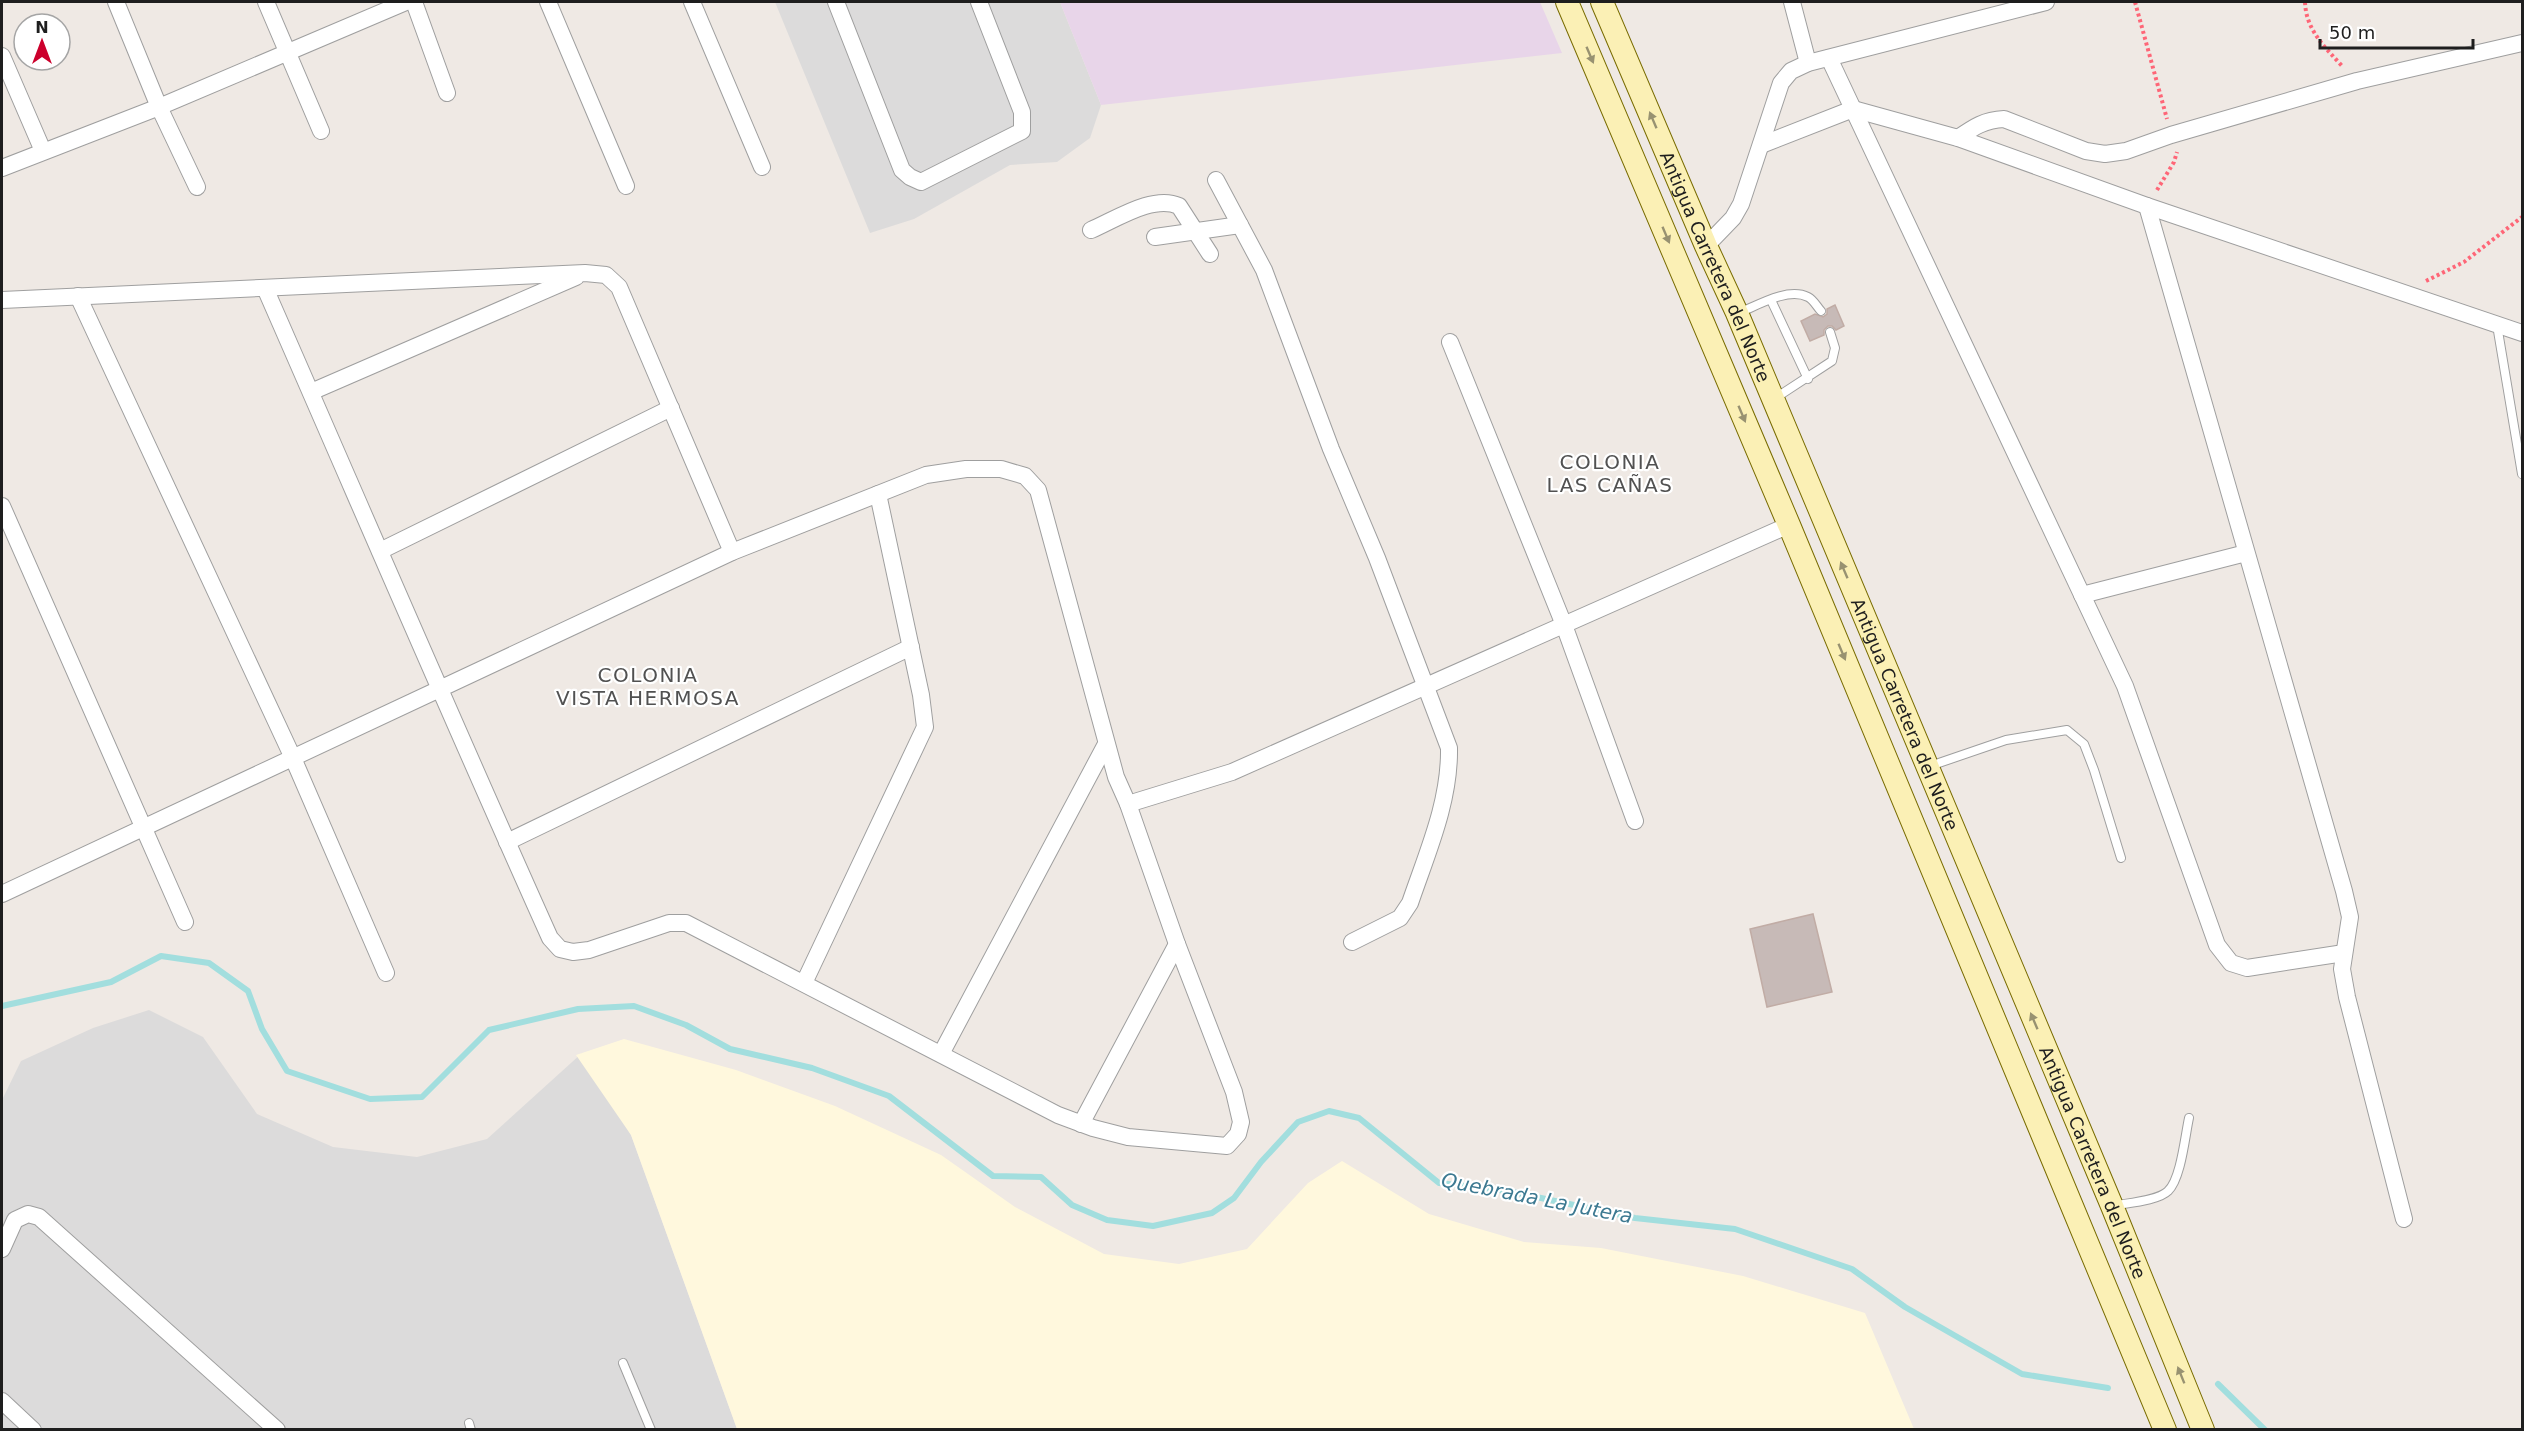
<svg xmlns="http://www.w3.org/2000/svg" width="2524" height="1431" viewBox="0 0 2524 1431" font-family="'DejaVu Sans',sans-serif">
<rect width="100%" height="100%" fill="#efe9e4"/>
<g fill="#dcdbdb">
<polygon points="775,2 1060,2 1101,105 1090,138 1057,162 1010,165 914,219 870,233"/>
<polygon points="149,1010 203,1037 257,1114 333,1147 417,1157 487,1139 582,1053 631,1135 737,1429 2,1429 2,1100 21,1061 93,1028"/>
</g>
<polygon fill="#e8d5e9" points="1060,2 1540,2 1562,53 1101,105"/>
<polygon fill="#fff8dd" points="624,1039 736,1070 835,1106 941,1155 1015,1207 1104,1254 1179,1264 1247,1249 1308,1183 1342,1161 1429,1214 1524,1242 1601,1248 1743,1276 1865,1313 1914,1429 737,1429 631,1135 576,1055"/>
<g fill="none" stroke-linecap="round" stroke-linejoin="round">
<g stroke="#a2dede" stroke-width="6">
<polyline points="2,1006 111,982 161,956 209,963 248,991 262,1029 287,1071 370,1099 422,1097 489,1030 578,1009 634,1006 686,1025 730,1049 812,1068 889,1096 993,1176 1041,1177 1072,1205 1107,1220 1153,1226 1212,1213 1234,1198 1261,1162 1298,1122 1329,1111 1359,1118 1439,1183 1508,1191 1635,1218 1735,1229 1852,1269 1905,1307 2022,1374 2108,1388"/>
<polyline points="2218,1384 2265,1430"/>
</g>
</g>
<g fill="#c7bab7" stroke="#c1aca5" stroke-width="1.5">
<polygon points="1835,305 1844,326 1836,330 1832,326 1828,326 1824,330 1824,335 1810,341 1801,321 1815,314 1823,317 1827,314 1827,309"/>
<polygon points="1813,914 1832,992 1767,1007 1750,929"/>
</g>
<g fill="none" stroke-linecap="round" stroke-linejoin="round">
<g stroke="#9f9f9f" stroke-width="10">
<g id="lane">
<polyline points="1771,300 1808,379"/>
<path d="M 1739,313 C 1758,305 1788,287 1808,297 C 1814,300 1817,307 1821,311"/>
<polyline points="2497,325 2522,474"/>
<polyline points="1774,399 1832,361 1835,348 1830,332"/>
<polyline points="1930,766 2006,740 2067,730 2084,744 2094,770 2121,858"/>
<path d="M 2112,1206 C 2126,1203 2158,1201 2168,1191 C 2181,1179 2185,1136 2189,1118"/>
<polyline points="623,1363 651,1430"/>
<polyline points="469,1423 471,1430"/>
</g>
</g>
<g stroke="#9f9f9f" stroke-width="18">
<g id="street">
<polyline points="116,2 159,107 197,187"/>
<polyline points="266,2 321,131"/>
<polyline points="414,2 447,93"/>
<polyline points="548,2 626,186"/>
<polyline points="692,2 762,167"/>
<polyline points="836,2 902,170 910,177 921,182 1022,131 1022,112 979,2"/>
<polyline points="1792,2 1808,63"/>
<polyline points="2,56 43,151"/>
<polyline points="1829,58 2125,686 2217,945 2231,963 2247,968 2344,953"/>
<path d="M 1958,138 C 1974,127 1984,120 2004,119 L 2086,151 L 2105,154 L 2126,151 L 2171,135 L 2357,81 L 2522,43"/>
<polyline points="1761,145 1853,109 1958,138 2147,206 2522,333"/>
<polyline points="2,168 159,107 406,2"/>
<path d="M 1216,180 L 1264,270 L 1331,449 L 1377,558 L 1449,748 C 1450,802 1427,853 1410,903 L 1400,918 L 1352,942"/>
<polyline points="2147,206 2344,891 2350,917 2342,969 2347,997 2404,1219"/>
<path d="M 1091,230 C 1115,220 1153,194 1179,206 L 1210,254"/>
<polyline points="1155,237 1240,225"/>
<polyline points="1706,246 1733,218 1741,204 1781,83 1791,71 1808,63 2046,2"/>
<polyline points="78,296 293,758 386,973"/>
<polyline points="2,300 585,273 606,275 619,287 732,552"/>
<polyline points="1450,342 1564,625 1635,821"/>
<polyline points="311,392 576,277"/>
<polyline points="2,506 185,922"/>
<polyline points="380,551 671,408"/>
<polyline points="2082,595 2246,553"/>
<polyline points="1128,804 1232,772 1789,525"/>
<polyline points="507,842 911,647"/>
<path d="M 2,894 L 732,552 L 926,475 L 966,469 L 1001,469 L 1025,476 L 1038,490 L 1116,777 L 1128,804 L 1177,944 L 1234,1092 L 1241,1122 L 1238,1134 L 1227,1146 L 1128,1137 L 1093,1128 L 1058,1115 L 686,923 L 669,923 L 589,950 L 573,952 L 560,949 L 550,938 C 453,722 360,505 265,288"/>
<polyline points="804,983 925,727 921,695 878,494"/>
<polyline points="941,1054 1106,744"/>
<polyline points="1081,1124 1177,944"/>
<polyline points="2,1249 15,1220 28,1214 39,1217 277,1430"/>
<polyline points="2,1401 33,1430"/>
</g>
</g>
<g stroke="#786b01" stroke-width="24">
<g id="secondary">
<polyline points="1567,2 1789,525 2165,1430"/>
<path id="s1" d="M 1602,2 L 1706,246 L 1737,313 L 2112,1206 L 2203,1430"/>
</g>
</g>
<g stroke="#fe6677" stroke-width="4" stroke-dasharray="3 3" stroke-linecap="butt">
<polyline points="2135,2 2167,119"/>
<path d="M 2305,2 C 2306,30 2324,46 2342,66"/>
<polyline points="2157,190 2174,162 2177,152"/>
<polyline points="2426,281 2464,262 2522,217"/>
</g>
<use href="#lane" stroke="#fff" stroke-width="8"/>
<use href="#street" stroke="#fff" stroke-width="16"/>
<use href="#secondary" stroke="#fbf0b5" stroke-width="22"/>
</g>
<defs><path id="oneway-solid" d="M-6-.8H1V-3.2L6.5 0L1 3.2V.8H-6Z" transform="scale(1.5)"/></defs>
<g fill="#989271">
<use href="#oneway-solid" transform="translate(1590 55) rotate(67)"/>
<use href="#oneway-solid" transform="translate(1653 120) rotate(-113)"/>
<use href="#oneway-solid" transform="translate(1666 235) rotate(67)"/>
<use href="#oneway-solid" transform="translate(1742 414) rotate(67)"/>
<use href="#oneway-solid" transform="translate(1844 570) rotate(-113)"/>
<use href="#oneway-solid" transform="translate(1842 652) rotate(67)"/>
<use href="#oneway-solid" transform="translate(2034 1021) rotate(-113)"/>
<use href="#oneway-solid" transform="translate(2181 1375) rotate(-112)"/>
</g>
<g text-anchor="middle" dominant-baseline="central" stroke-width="4.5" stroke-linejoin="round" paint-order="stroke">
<g font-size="18" fill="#1e1e1e" stroke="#fff">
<text stroke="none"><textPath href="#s1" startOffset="288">Antigua Carretera del Norte</textPath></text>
<text stroke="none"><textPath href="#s1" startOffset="774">Antigua Carretera del Norte</textPath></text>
<text stroke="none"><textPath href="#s1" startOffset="1260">Antigua Carretera del Norte</textPath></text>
</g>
<g font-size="20" letter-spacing="1.5" fill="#515151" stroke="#fff">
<text x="1610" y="462">COLONIA<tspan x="1610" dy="23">LAS CAÑAS</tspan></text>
<text x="648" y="675">COLONIA<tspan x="648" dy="23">VISTA HERMOSA</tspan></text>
</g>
<g font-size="20" font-style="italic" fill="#3c7991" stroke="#fff">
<text transform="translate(1537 1198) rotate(11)">Quebrada La Jutera</text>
</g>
</g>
<rect width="2524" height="1431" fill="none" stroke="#1e1e1e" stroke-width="6"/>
<g transform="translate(42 42)"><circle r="28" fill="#ffffff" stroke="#a5a5a5" stroke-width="1.5"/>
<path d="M0-4.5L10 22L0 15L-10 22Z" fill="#cc002c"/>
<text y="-9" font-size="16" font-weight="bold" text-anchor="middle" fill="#1e1e1e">N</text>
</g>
<path d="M2320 39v9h153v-9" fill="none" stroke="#1e1e1e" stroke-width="3"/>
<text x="2329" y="39" font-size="18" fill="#1e1e1e" stroke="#ffffff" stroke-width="4.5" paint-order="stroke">50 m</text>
</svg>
